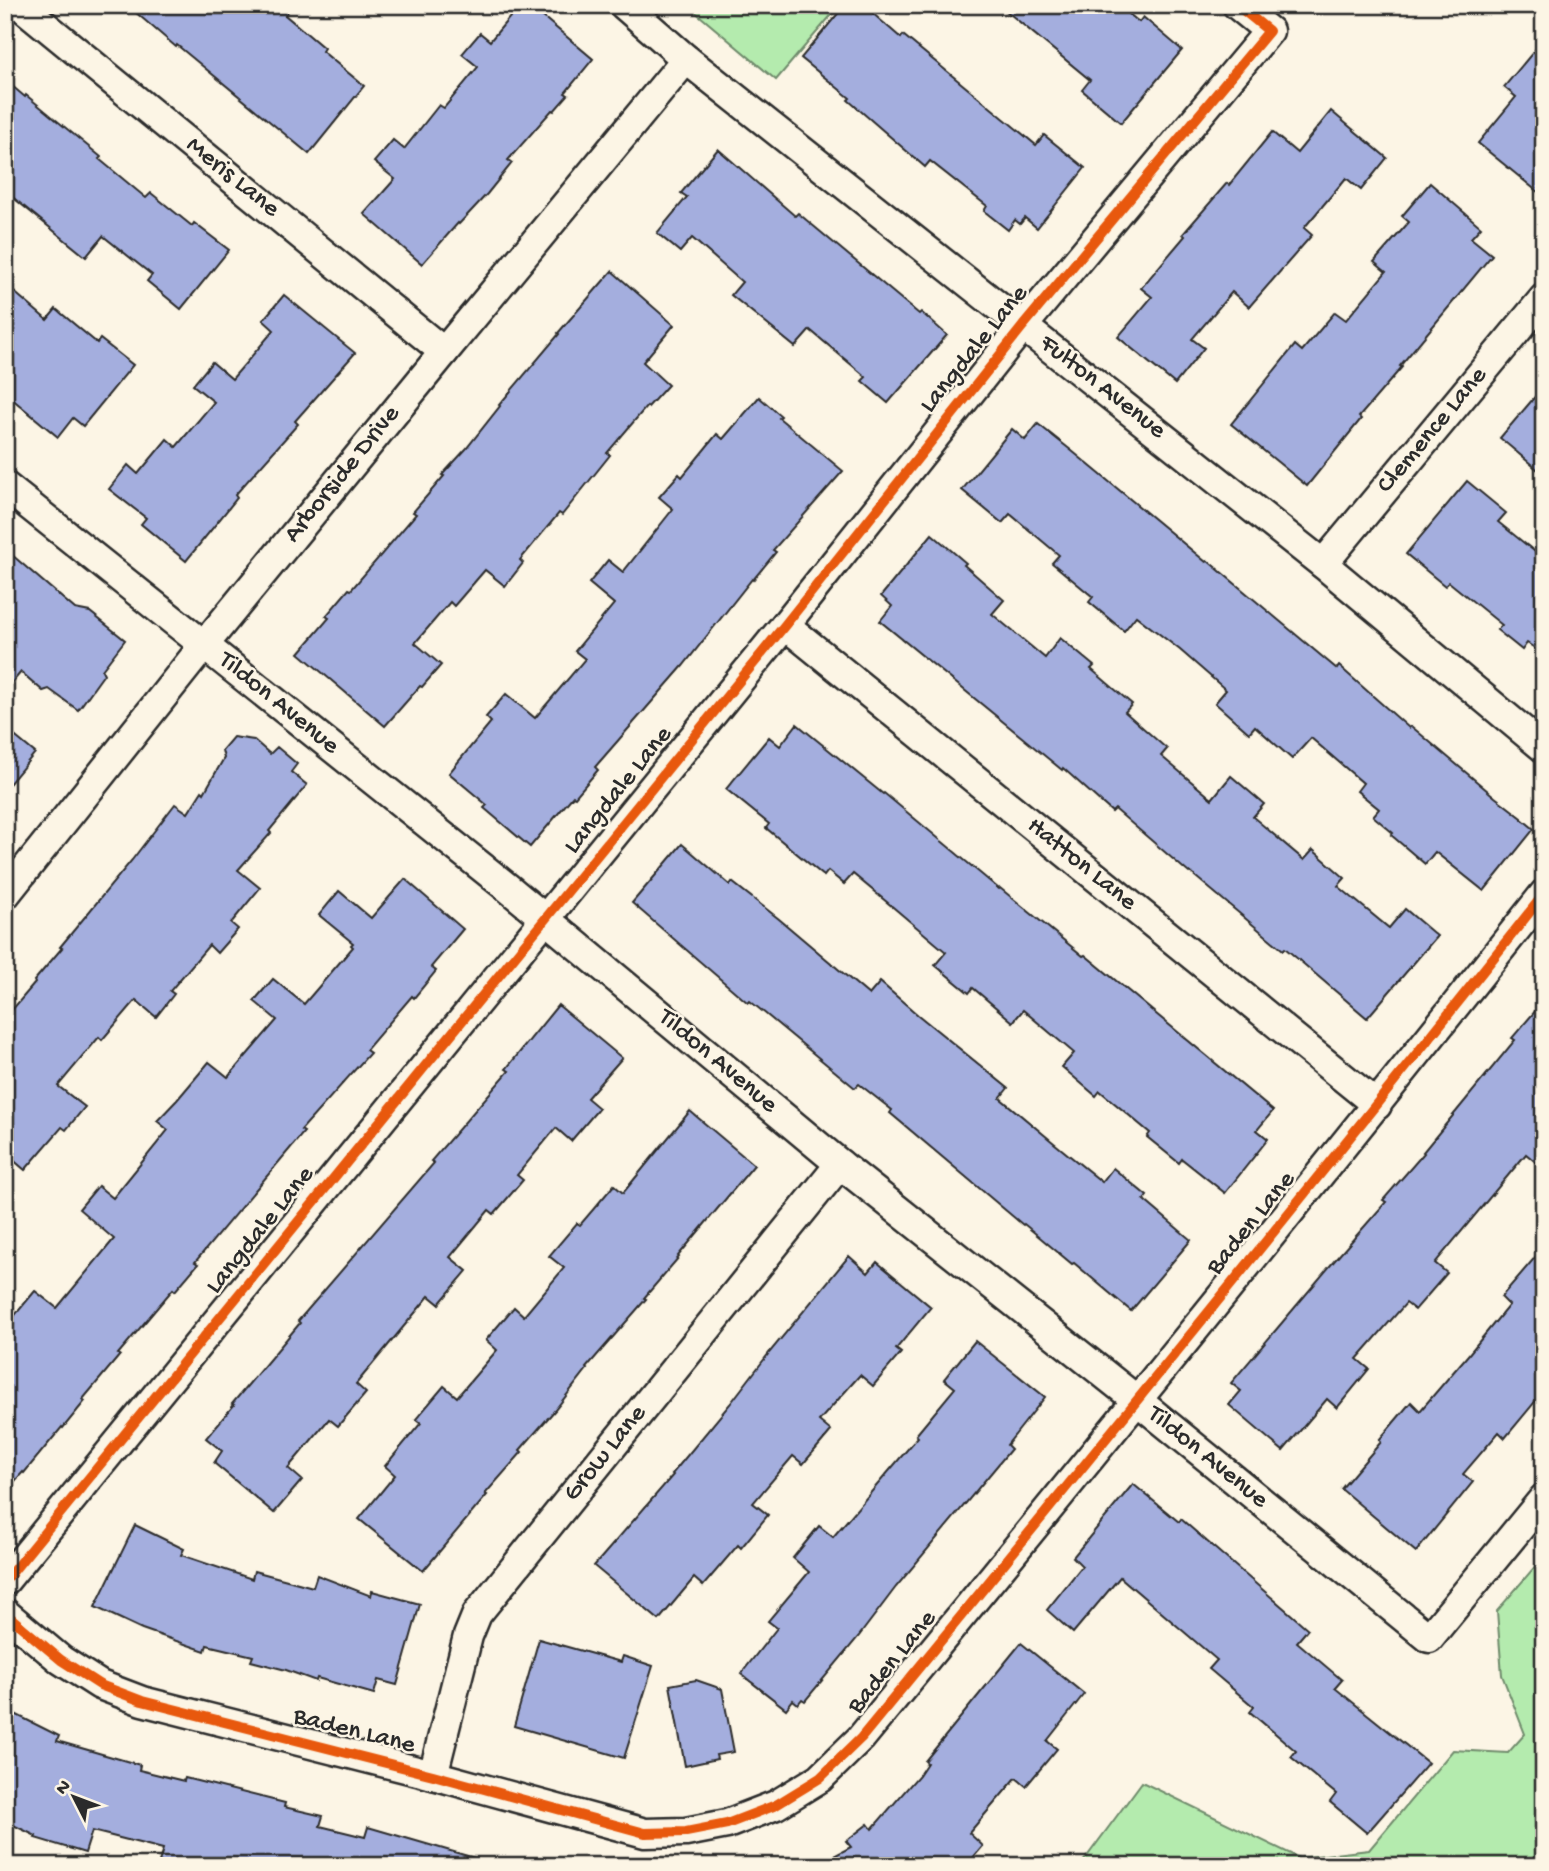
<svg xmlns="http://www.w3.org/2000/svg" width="1549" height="1871" viewBox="0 0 1549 1871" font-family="'Gochi Hand',sans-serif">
<rect width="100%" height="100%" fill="#fcf5e5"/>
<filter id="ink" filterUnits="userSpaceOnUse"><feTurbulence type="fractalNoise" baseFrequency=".0143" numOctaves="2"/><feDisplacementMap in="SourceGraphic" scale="14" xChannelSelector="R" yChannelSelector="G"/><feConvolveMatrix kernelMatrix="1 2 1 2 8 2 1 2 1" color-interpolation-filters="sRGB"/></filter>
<g filter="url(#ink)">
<g fill="#b4ebae" stroke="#708b6c" stroke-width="2">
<polygon points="687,5 840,5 776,80"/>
<polygon points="1544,1556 1544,1866 1080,1866 1142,1782 1299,1858 1369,1850 1453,1750 1508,1753 1525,1734 1502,1675 1497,1611"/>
</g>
<g fill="#a4aede" stroke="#2b2b2b" stroke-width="2">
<polygon points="127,5 293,5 285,15 324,48 322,51 364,86 309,154 177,45 176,47"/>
<polygon points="520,5 529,5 593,59 565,93 568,95 554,111 552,110 508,160 512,163 487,194 459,224 458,223 422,264 364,214 395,179 374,162 393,140 404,149 439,105 444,108 478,67 462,54 480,33 490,41"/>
<polygon points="845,5 863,5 901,38 903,35 1036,145 1044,135 1085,168 1037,228 1025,218 1020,224 1015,220 1008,230 984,211 987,206 930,161 925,167 848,100 850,98 801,58"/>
<polygon points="999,5 1118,5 1139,22 1143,17 1182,50 1121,123 1082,90 1090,80"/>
<polygon points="1544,39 1544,197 1478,143 1516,97 1504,87"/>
<polygon points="5,80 25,97 26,95 101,157 99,159 146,198 151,193 192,226 194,223 229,250 181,309 147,281 152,275 103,236 86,257 5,191"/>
<polygon points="1331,111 1387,158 1361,190 1346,178 1304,228 1312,235 1249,307 1232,292 1192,339 1204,348 1175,384 1118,337 1152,297 1141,288 1185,236 1183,234 1227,183 1229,185 1272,132 1297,153"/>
<polygon points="718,149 795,216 798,213 919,314 921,312 947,335 888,403 862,381 866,377 810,330 795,347 731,295 742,282 692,238 680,252 657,233 687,197 681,193"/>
<polygon points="1430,183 1481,227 1471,238 1492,255 1400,366 1402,367 1359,417 1361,419 1307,486 1231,424 1295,345 1302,351 1335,312 1346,320 1386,272 1374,262 1409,222 1402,216"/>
<polygon points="612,271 674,325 643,362 668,385 648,407 647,406 607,453 610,455 562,515 559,513 520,560 523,563 505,586 485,570 454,606 450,602 415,643 441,665 422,687 420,686 385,726 299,653 329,618 326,616 349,589 351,590 416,514 413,512 444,476 442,475 466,449 500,406 499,405 559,334 558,333"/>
<polygon points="5,284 47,320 56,309 97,343 100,339 133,365 83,426 73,418 58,437 5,393"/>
<polygon points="284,295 355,353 295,421 298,424 235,495 237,498 186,561 141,524 146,518 109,489 128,465 138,474 167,439 176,447 214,402 193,385 212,362 232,379 274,330 263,320"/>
<polygon points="1544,386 1544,475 1500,438"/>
<polygon points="759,397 781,416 779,418 843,471 773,550 776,552 753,580 752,579 683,666 595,767 598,770 575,797 573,796 530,847 484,808 487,805 449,773 491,722 486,717 506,694 535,718 585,659 575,651 614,604 589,583 608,560 623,572 673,509 659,497 679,474 682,477 717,434 723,439"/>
<polygon points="1038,424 1072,451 1206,562 1208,561 1337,669 1339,666 1409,728 1411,726 1495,797 1522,818 1522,819 1534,829 1484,891 1435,852 1425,864 1391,835 1393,833 1373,816 1379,809 1357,791 1363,783 1311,738 1292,759 1255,726 1249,733 1215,703 1226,690 1180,650 1136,616 1124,631 1089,602 1093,597 1052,563 1059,555 1010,514 1002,523 962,490 1012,429 1025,440"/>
<polygon points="1467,481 1506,513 1498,522 1544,559 1544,654 1527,643 1522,650 1497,630 1502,625 1449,582 1445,586 1406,554"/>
<polygon points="932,534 966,563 964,565 1004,600 992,614 1045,658 1060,638 1094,666 1091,669 1132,704 1125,712 1167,749 1161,756 1212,799 1231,776 1264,804 1253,817 1304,860 1313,850 1345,878 1338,886 1389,928 1405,909 1437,936 1367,1018 1285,948 1283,950 1190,872 1189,873 1115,809 1112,812 1063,768 1062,770 880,621 892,606 881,596"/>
<polygon points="5,549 75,609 90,612 125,640 102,670 104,674 78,710 49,689 43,691 21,672 5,691"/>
<polygon points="797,724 883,794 884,793 999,889 1000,888 1083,956 1085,955 1273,1111 1257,1130 1268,1139 1225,1193 1182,1159 1179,1163 1147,1137 1150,1133 1100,1091 1096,1096 1062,1067 1074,1053 1023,1010 1013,1022 973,988 969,993 935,965 946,952 894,908 853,874 844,884 828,871 824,876 766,828 769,824 726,789 769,737 780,746"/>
<polygon points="5,728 35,753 5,789"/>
<polygon points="233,737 254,740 270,754 277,747 297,764 291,772 307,785 269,831 271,833 238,870 260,888 231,923 238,929 217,953 209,945 170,991 174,994 156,1017 136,1000 102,1040 99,1037 58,1086 85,1107 66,1130 62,1127 25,1170 5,1153 5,1018 35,983 34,981 62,948 60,947 132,860 175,804 188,813 202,791 204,793 224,758 222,750"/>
<polygon points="682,844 730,885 732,882 779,919 869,995 880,982 918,1015 1008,1088 1000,1098 1054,1143 1102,1182 1113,1168 1147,1196 1144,1200 1191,1240 1131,1311 1074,1263 1072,1264 1024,1224 1023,1225 890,1113 892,1110 859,1084 855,1088 750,1001 748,1003 632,903"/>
<polygon points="405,879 463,929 431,967 436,971 414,998 412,996 366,1050 370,1053 301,1130 304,1132 195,1262 198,1264 175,1291 173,1289 118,1354 120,1355 83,1399 85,1401 63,1428 62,1427 24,1473 23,1472 5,1492 5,1327 35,1291 57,1308 114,1239 79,1209 98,1186 113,1198 168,1130 157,1121 177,1100 209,1062 228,1077 277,1020 254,1001 273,979 304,1004 353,947 351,945 353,943 319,915 339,891 371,918"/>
<polygon points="1544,1001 1544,1169 1526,1154 1435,1263 1447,1273 1415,1310 1406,1303 1357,1359 1369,1369 1337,1408 1327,1399 1283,1451 1229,1405 1241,1391 1231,1383 1335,1260 1386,1202 1383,1200 1424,1153 1423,1152 1515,1040 1512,1038"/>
<polygon points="558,1005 622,1058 587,1098 599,1108 571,1141 556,1128 517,1175 523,1180 494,1214 489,1210 450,1257 467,1271 439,1304 429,1296 356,1384 366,1393 338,1426 329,1419 288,1468 302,1480 274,1513 214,1463 222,1451 206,1438 234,1405 232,1404 300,1323 298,1321 434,1163 431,1161 509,1071 506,1069"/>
<polygon points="690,1111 754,1165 678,1256 679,1257 644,1298 646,1299 586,1368 587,1369 555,1410 520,1450 522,1452 485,1494 487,1495 423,1571 359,1519 395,1475 385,1466 421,1423 416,1419 444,1386 457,1397 497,1350 486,1340 514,1307 524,1316 564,1268 549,1256 577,1223 580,1225 614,1185 623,1193"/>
<polygon points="1544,1247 1544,1391 1505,1438 1499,1432 1463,1474 1473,1482 1416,1552 1341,1489 1381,1442 1379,1440 1411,1402 1420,1411 1468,1355 1509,1305 1501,1297"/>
<polygon points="849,1256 868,1273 877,1262 931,1307 896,1349 901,1353 873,1386 860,1375 819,1421 831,1431 803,1464 793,1456 753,1503 768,1515 741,1548 738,1545 703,1586 694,1578 659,1620 594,1566 673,1475 672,1474 730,1404 769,1353"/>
<polygon points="975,1341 1045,1397 1007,1445 1011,1449 896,1587 859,1636 805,1701 802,1699 798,1704 793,1700 786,1709 741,1674 777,1628 768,1621 809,1572 793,1558 819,1526 833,1537 918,1437 916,1435 955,1388 944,1379"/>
<polygon points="1133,1484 1179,1522 1181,1519 1308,1629 1297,1642 1342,1680 1335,1688 1428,1763 1367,1833 1330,1802 1336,1794 1291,1757 1296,1751 1250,1712 1254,1707 1209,1669 1217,1660 1120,1577 1073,1633 1047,1610 1082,1566 1073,1557"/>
<polygon points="135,1525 184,1549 181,1555 252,1579 254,1571 313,1587 317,1575 371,1596 372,1591 420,1604 397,1685 378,1680 374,1694 317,1678 316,1681 286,1670 251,1661 253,1656 207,1645 205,1651 142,1629 95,1607"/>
<polygon points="539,1639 621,1662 623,1656 653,1666 624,1758 514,1726"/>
<polygon points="1021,1643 1084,1694 1047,1741 1057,1749 1026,1786 1016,1778 969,1833 983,1846 966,1866 815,1866 851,1847 846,1841 868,1824 872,1829 919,1775 927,1763 925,1761"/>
<polygon points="696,1680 722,1689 734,1752 716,1755 717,1759 685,1766 670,1685"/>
<polygon points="5,1709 59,1736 57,1741 140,1765 139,1770 184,1781 185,1778 285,1803 284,1807 323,1816 320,1826 365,1837 368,1827 478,1859 477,1866 174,1866 159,1862 163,1849 92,1831 85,1853 35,1838 36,1836 5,1821"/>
</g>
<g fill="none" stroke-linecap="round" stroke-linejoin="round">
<g stroke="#2b2b2b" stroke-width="33">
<g id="street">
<polyline points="20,5 444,352"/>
<polyline points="624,5 686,59 1323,564 1544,748"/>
<polyline points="5,486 508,888 840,1164 1138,1401 1429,1638 1544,1498"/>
<polyline points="1323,564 1544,298"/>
<polyline points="785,625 1377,1105"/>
<polyline points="5,895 204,645 444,352 686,59"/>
<polyline points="5,1581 785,625 1023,326 1269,31 1237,5"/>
<path d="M 5,1613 L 61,1660 L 100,1685 L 142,1701 L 433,1775 L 645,1833 L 686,1832 L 727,1824 L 776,1805 L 820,1778 L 861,1738 C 1091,1458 1319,1178 1544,894"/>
<polyline points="433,1775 468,1636 477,1614 840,1164"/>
</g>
</g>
<use href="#street" stroke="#fcf5e5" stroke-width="28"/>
<g stroke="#fcf5e5" stroke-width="15">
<g id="cycleway">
<polyline points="5,1581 785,625 1023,326 1269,31 1237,5"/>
<path d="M 5,1613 L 61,1660 L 100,1685 L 142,1701 L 433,1775 L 645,1833 L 686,1832 L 727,1824 L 776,1805 L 820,1778 L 861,1738 C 1091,1458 1319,1178 1544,894"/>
</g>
</g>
<use href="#cycleway" stroke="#e8590c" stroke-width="10"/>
</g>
</g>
<g text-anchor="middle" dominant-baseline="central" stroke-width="5" stroke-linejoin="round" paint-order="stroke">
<g font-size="26" fill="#2b2b2b" stroke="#fcf5e5">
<text transform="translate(232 178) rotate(39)">Meris Lane</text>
<text transform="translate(975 350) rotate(-51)">Langdale Lane</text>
<text transform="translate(1102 388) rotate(38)">Fulton Avenue</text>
<text transform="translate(1433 431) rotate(-50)">Clemence Lane</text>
<text transform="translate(343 475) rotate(-51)">Arborside Drive</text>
<text transform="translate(278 704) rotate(39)">Tildon Avenue</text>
<text transform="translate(619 791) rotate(-51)">Langdale Lane</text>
<text transform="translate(1081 865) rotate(39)">Hatton Lane</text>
<text transform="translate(717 1062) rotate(40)">Tildon Avenue</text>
<text transform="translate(1252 1224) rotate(-51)">Baden Lane</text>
<text transform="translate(261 1231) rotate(-51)">Langdale Lane</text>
<text transform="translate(606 1454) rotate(-51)">Grow Lane</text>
<text transform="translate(1207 1458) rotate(39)">Tildon Avenue</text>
<text transform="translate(893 1663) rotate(-51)">Baden Lane</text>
<text transform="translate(354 1732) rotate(14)">Baden Lane</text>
</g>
</g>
<rect width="1549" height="1871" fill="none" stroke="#fcf5e5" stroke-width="28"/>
<rect x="14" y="14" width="1521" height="1843" fill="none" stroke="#2b2b2b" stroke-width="2.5" filter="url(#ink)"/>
<g transform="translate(74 1797) rotate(312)" stroke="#fcf5e5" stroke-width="5" paint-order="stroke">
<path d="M0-5L12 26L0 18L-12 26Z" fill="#2b2b2b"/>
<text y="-10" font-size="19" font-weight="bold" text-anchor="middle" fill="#2b2b2b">N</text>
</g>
</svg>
